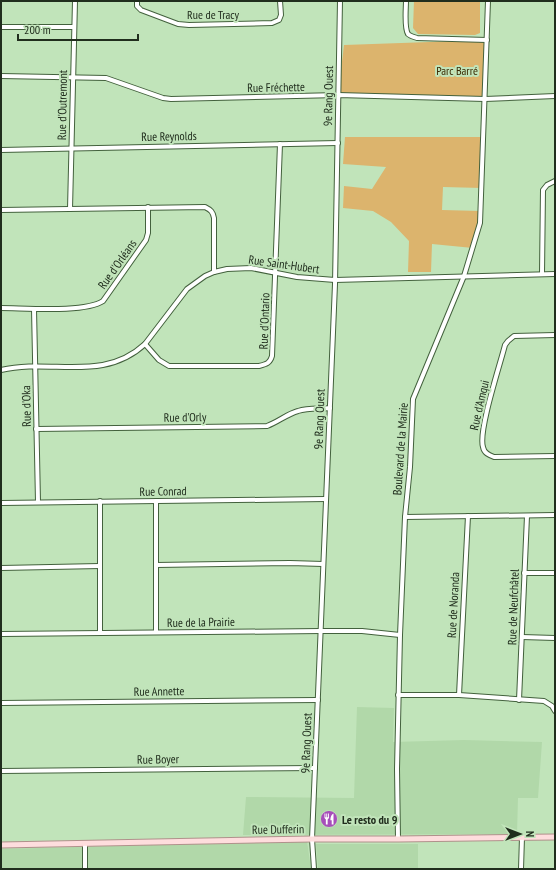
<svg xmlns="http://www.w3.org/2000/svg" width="556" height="870" viewBox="0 0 556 870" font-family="'PT Sans Narrow',sans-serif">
<rect width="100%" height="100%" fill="#c1e4ba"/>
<g fill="#b1d8a9">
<polygon points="357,707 394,708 393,742 464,740 542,742 538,798 518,798 517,834 243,835 246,797 354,798"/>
<polygon points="307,841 311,869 1,869 1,849"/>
<polygon points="316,844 418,844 418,869 318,869"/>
</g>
<g fill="#dcb46d">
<polygon points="414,1 480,1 480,33 475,35 418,34 413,28"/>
<polygon points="487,40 485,99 338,95 344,45"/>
<polygon points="345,137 483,137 482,188 443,187 442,210 481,211 473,248 432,244 431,272 408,272 409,241 391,222 373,211 343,208 344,186 372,189 386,167 343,164"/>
</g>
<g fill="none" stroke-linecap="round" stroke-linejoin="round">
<g stroke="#43613d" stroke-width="6">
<g id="minor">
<polyline points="137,1 137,6 141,10 178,24 189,25 272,23 279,20 281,15 280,1"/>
<path d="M 406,1 C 406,8 404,28 408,34 C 410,36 414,37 417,38 L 487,40"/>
<polyline points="1,27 74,27"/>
<polyline points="1,76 106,78 163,98 171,99 338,95 485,99 555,96"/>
<polyline points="1,150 338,143"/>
<polyline points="70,209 75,1"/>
<path d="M 1,210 L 205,207 C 211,210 213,212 214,218 L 214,272"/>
<polyline points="542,274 543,190 547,185 555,181"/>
<path d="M 1,308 C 25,308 85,313 103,301 L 146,240 L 148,233 L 148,207"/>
<polyline points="34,309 38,502"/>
<path d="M 555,335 L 514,336 L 508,341 L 505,345 C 500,365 478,431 483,447 C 484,453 489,455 494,457 L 555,456"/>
<path d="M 145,344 L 159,360 L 169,366 L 259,366 C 267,364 270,363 272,356 L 280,144"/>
<path d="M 1,370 C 52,358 103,383 145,344 L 187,289 L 205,276 L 214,272 L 227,269 L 251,268 L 297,277 L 335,280 L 555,274"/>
<path d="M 36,429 L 267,426 C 278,422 287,414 298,411 C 308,408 320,409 330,408"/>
<polyline points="100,501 100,633"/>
<polyline points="1,503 326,499"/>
<polyline points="405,517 555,515"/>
<polyline points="156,565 290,563 323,564"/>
<polyline points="1,568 100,566"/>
<polyline points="524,573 555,573"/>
<polyline points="156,632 156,501"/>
<polyline points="1,634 321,631 362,631 400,635"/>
<polyline points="522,637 555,638"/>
<polyline points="398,695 459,695 544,701 552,706 555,711"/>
<polyline points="459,695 468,516"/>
<polyline points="519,700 527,516"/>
<polyline points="1,703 318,700"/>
<polyline points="1,771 315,768"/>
<polyline points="398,839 397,769 400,635 405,517 410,467 413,399 464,276 480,223 488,1"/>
<polyline points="85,843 85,869"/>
<polyline points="314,869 312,839 335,284 340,1"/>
<polyline points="521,869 522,837"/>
</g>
</g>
<g stroke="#b0918b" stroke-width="7">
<polyline id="major" points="1,845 312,839 398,839 555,837"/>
</g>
<use href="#minor" stroke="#fff" stroke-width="4"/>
<use href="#major" stroke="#fedddd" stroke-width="5"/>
</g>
<defs>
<g id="restaurant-disc" transform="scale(0.9)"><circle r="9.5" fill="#a74eba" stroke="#c1e4ba"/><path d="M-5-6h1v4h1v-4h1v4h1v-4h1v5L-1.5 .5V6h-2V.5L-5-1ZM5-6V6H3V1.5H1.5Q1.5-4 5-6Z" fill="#fff"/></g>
</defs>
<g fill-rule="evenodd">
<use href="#restaurant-disc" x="329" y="819"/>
</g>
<g text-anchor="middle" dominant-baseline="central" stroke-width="4" stroke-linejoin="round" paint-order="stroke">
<g font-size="12" fill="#202d1d" stroke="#c1e4ba">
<text x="213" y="14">Rue de Tracy</text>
<text transform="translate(276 87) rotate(-1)">Rue Fréchette</text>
<text transform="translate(328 96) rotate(-89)">9e Rang Ouest</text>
<text transform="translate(62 105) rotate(-89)">Rue d'Outremont</text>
<text transform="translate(169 136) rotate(-1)">Rue Reynolds</text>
<text transform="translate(117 264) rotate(-55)">Rue d'Orléans</text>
<text transform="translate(284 264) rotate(8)">Rue Saint-Hubert</text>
<text transform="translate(264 321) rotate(-88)">Rue d'Ontario</text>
<text transform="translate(479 405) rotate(-77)">Rue d'Amqui</text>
<text transform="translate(26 406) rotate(-91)">Rue d'Oka</text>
<text transform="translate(185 417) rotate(-1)">Rue d'Orly</text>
<text transform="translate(319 419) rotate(-88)">9e Rang Ouest</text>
<text transform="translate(400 449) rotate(-86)">Boulevard de la Mairie</text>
<text transform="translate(163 491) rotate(-1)">Rue Conrad</text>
<text transform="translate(453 605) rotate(-87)">Rue de Noranda</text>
<text transform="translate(513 607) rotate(-88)">Rue de Neufchâtel</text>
<text transform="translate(201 622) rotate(-1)">Rue de la Prairie</text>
<text transform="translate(159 691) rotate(-1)">Rue Annette</text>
<text transform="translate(306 743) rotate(-88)">9e Rang Ouest</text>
<text transform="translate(158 759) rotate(-1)">Rue Boyer</text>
<text transform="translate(278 829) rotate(-1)">Rue Dufferin</text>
</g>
<g font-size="12" fill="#3b2902" stroke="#c1e4ba">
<text x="457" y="70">Parc Barré</text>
</g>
<g font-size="12" font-weight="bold" fill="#202d1d" stroke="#c1e4ba" text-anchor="start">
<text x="342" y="819">Le resto du 9</text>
</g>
</g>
<rect width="556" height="870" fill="none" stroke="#202d1d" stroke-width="4"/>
<g transform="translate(520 834) rotate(90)" stroke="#c1e4ba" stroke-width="3" paint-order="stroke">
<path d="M0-3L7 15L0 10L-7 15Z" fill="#202d1d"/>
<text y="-6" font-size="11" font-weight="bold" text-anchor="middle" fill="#202d1d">N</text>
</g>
<path d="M18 34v6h120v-6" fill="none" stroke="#202d1d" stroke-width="2"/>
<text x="24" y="34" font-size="12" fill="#202d1d" stroke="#c1e4ba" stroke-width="3" paint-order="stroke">200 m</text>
</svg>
